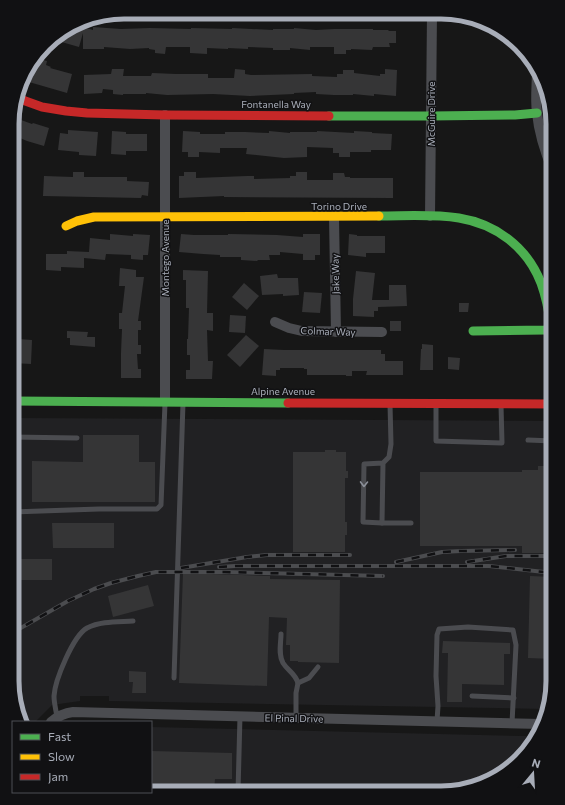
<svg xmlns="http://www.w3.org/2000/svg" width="565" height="805" viewBox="0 0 565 805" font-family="Commissioner,sans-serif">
<rect width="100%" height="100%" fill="#171717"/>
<g fill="#212123">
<polygon points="12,418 553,421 553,688 546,709 109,701 109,696 80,696 80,701 52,705 37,720 36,722 22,722 12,681"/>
<polygon points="151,727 521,736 536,736 534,743 490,782 441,793 110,792 151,792"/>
</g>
<g fill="#353536">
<polygon points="76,25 93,30 93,27 121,29 150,28 191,29 191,28 232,29 232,28 273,30 273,29 294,29 294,28 316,30 334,29 373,29 373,30 389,30 388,31 396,31 396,43 389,43 390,47 373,47 372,50 351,49 351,50 346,50 346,54 334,54 334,47 310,47 310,50 290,48 290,50 273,50 273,48 248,47 248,49 228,48 228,49 207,48 207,54 190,53 190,47 166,47 165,54 155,53 155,50 149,49 149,48 130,49 104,47 104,49 83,49 83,33 79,47 51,39"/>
<polygon points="36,58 47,61 46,65 51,67 50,68 72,74 67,93 29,82"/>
<polygon points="112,69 124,69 123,76 151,76 152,73 176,74 208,74 208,78 234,78 235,69 245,70 245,74 251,75 312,74 312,76 337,77 337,74 343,74 343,70 354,70 354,73 380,76 380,74 385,74 385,69 397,70 396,96 374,94 374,96 353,94 353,95 334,95 316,94 316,92 294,93 294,94 250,96 213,94 167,95 146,93 146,94 123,94 123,95 113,94 113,90 103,89 102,93 84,94 84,75 111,74"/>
<polygon points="13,117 32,124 33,123 49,128 44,146 27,141 13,135"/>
<polygon points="68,130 98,132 96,156 79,155 79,152 58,150 60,133 68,134"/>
<polygon points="112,131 126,132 126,134 147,134 147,151 126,151 126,155 111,154"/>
<polygon points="183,131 200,132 200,134 225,134 225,132 245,132 269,133 269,131 290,133 290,132 317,132 317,131 354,133 354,131 372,132 372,133 392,134 391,150 371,150 371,152 350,152 350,157 339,157 339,153 333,153 333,148 307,147 307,157 284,158 246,154 247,148 220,148 220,153 199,152 199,157 188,157 188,152 182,152"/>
<polygon points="73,172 84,172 84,177 127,177 127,181 149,182 148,196 142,195 141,198 43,196 44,176 73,177"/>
<polygon points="184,172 196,172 196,178 247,176 254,176 254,179 290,178 290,176 296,176 296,172 307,172 307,180 333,180 333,173 344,173 345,177 350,177 350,178 393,178 393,198 224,197 224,196 179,198 179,176 184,176"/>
<polygon points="110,234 133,236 133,234 150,235 148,255 143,255 143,260 131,259 131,255 106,254 105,260 84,258 84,268 61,267 61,271 46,270 46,254 67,254 67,251 89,252 90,238 110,240"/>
<polygon points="181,234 194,235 228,235 228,234 277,235 303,237 303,234 320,234 320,255 315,255 315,260 303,260 303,254 280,252 280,255 269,255 270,260 258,260 257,261 241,260 241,257 220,257 220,255 203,254 179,252"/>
<polygon points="349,234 357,235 357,236 385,236 385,253 366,253 366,257 348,255"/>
<polygon points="120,268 136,270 136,277 144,277 138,321 141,321 141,330 138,330 138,345 141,345 141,354 137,354 138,369 141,369 141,378 121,378 121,353 122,329 119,329 119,313 122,313 125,286 119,286"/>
<polygon points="183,270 208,271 207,313 213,313 213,331 207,330 208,361 213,361 212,379 186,379 186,370 190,370 190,355 187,355 187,339 188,339 189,308 186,308 186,280 183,280"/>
<polygon points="356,271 375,273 372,300 389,300 389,285 406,285 407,306 378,307 378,311 374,311 374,317 353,316 353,299"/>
<polygon points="277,274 278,278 298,278 299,295 283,296 283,294 262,295 260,276"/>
<polygon points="244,283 259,296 247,310 232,297"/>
<polygon points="304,292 322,293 320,313 302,312"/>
<polygon points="459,303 469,303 468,312 459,312"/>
<polygon points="230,315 246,316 245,333 229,332"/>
<rect x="390" y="321" width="11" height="10"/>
<polygon points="67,331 88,332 87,337 95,337 95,347 70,345 70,338 67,338"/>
<polygon points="246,335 259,346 240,367 227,355"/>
<polygon points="18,339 32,340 31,364 13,363 13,345 17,346"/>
<polygon points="422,344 433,345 433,370 420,370 421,349 422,349"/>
<polygon points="264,349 284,350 381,350 381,354 385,354 385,361 403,361 403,375 366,375 367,371 352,371 352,376 346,376 346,375 307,375 307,369 304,369 304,368 280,368 280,370 276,370 276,376 262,375"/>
<polygon points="448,357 460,358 459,370 448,369"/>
<polygon points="83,435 139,435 139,462 155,462 155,502 32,502 32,461 83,462"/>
<polygon points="325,450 336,450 336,452 346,452 346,471 348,471 348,478 345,478 345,522 347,522 347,535 345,535 345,552 293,552 293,452 325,452"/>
<polygon points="538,466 553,466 553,553 522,553 522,546 420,546 420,472 522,472 522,470 538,470"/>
<polygon points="52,523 114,523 114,548 53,548"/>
<rect x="12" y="559" width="40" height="21"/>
<polygon points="183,573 270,576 270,579 340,580 339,663 298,662 298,661 290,661 290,645 286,645 287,618 269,617 267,686 179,683"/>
<polygon points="530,576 553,577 553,659 528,658"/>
<polygon points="148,585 154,606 113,617 108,596"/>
<polygon points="443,641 510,643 510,654 504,654 504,685 462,684 462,702 447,702 448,653 442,653"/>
<polygon points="129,671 146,672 146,693 132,693 133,682 129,682"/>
<polygon points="151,751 232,753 232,779 215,779 214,792 151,792"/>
</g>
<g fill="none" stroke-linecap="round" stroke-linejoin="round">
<g stroke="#4b4c50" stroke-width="5">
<polyline points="436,406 436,441 502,443 501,405"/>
<polyline points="12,437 77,438"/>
<polyline points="528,440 553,441"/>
<polyline points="383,463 364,464 363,522 382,523 383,463 389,457 391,444 390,404"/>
<polyline points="12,512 99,509 157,509 161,505 165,403"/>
<polyline points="382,523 411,523"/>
<path d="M 281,634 C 281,643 278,654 283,663 C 288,671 295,673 298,683"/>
<polyline points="174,678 183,403"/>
<polyline points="472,696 514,698"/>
<path d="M 57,717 C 56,710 54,703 54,696 C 55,680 73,636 87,628 C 101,621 118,622 133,621"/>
<polyline points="296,718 296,693 298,683 309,678 318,667"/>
<polyline points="437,721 438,706 436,676 437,635 439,629 468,627 513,630 516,645 512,723"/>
<polyline points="238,792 240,716"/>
</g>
<g stroke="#4b4c50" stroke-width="10">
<path d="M 537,69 C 537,84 535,99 537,113 C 539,134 545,152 553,171"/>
<polyline points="430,216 432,13"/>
<polyline points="334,217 336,332"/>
<polyline points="275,322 289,328 302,331 382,332"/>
<polyline points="165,402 165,115"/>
<path d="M 51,722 C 58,716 64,713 73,712 L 541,724"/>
</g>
<g stroke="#4caf50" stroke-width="9">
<polyline points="329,116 431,116 515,115 537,113"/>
<path d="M 379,216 C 406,216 433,214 459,218 C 496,224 527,247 541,283 C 546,297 549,312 551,327 L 545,330 L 473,331"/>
<polyline points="12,401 288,403"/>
</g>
<polyline stroke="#ffc107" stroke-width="9" points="66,226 77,221 94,217 379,216"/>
<g stroke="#c62828" stroke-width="9">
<polyline points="17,98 42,107 66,111 87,113 165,115 329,116"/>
<polyline points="288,403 553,404"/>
</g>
<g stroke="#4b4c4f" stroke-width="4">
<g id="rail">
<polyline points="396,562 442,552 461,551 515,550"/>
<polyline points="467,562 506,556 553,556"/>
<polyline points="219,567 235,566 489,566 553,573"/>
<polyline points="181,568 247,557 267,555 350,555"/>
<polyline points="12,633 68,601 94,589 111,583 138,576 156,572 225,572 383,576"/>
</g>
</g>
<use href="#rail" stroke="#111113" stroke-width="2.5" stroke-dasharray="8" stroke-linecap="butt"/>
</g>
<defs><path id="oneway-chevron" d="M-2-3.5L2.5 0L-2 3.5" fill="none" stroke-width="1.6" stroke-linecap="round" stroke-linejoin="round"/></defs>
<use stroke="#8c9099" href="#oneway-chevron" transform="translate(364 484) rotate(91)"/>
<g text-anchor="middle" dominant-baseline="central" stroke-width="3" stroke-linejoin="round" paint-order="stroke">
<g font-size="10" fill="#a8adb8" stroke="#111113">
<text x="276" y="104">Fontanella Way</text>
<text transform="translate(431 114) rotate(-90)">McGuire Drive</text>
<text x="339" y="206">Torino Drive</text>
<text transform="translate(165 258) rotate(-90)">Montego Avenue</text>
<text transform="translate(335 274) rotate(-91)">Jake Way</text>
<text transform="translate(328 331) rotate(2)">Colmar Way</text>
<text x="283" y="391">Alpine Avenue</text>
<text transform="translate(294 718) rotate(1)">El Pinal Drive</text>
</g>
</g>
<path d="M0 0H565V805H0ZM124 19H441A105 105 0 0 1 546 124V681A105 105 0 0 1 441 786H124A105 105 0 0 1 19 681V124A105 105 0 0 1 124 19Z" fill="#111113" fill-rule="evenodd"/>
<path fill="none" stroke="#a8adb8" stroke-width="5" d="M124 19H441A105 105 0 0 1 546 124V681A105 105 0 0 1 441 786H124A105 105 0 0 1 19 681V124A105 105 0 0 1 124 19Z"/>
<rect x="12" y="721" width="140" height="72" fill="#111113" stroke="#4d4f55"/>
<rect x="20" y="734" width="20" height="6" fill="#4caf50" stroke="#4d4f55"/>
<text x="48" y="741" font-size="12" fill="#a8adb8">Fast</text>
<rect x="20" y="754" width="20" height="6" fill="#ffc107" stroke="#4d4f55"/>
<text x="48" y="761" font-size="12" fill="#a8adb8">Slow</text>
<rect x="20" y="774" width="20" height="6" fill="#c62828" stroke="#4d4f55"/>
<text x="48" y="781" font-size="12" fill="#a8adb8">Jam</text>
<g transform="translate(533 773) rotate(18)" stroke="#111113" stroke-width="3" paint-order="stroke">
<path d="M0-3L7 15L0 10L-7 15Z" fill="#a8adb8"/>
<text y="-6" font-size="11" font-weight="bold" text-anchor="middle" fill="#a8adb8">N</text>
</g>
</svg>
